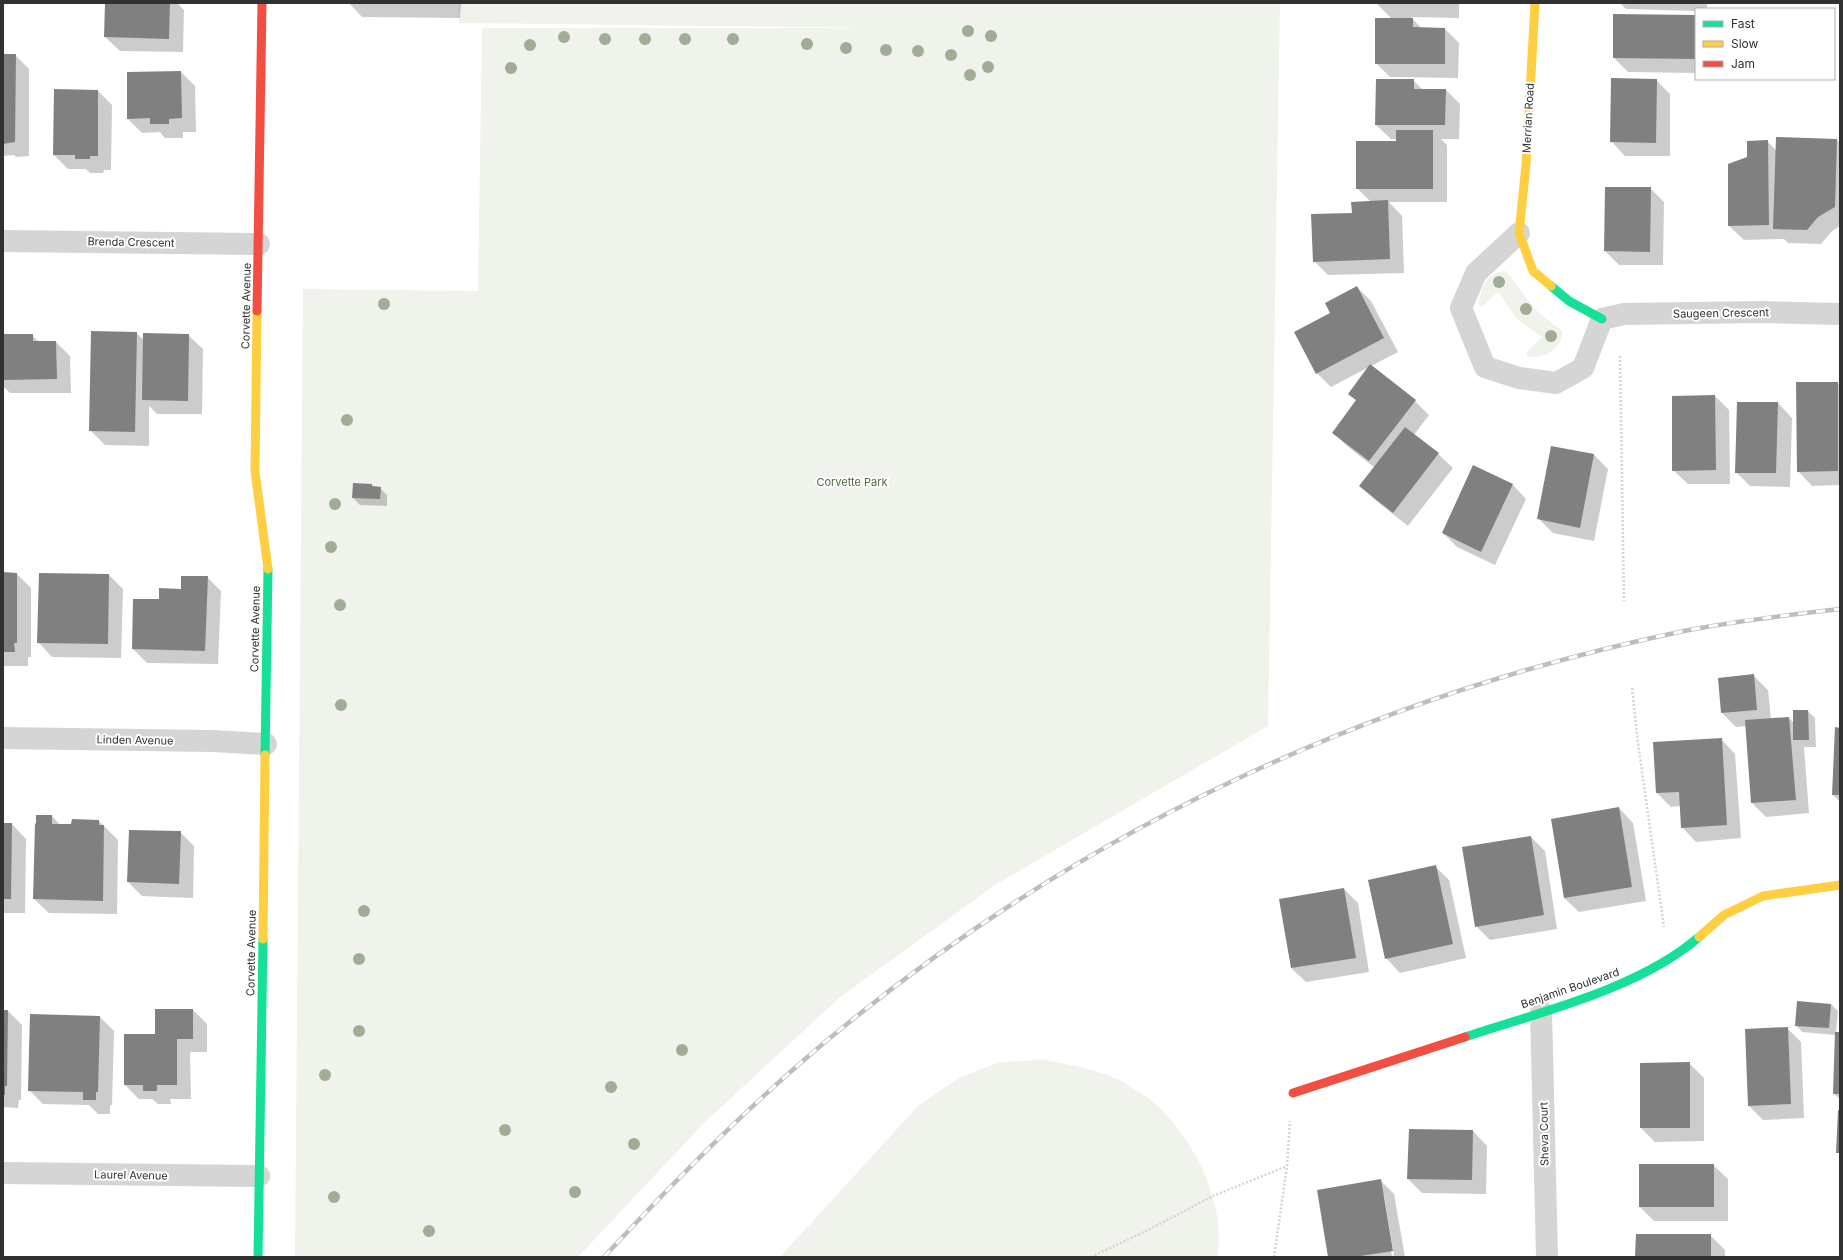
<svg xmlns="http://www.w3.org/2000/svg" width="1843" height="1260" viewBox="0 0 1843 1260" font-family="Inter,sans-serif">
<rect width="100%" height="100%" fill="#fff"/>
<g fill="#f0f3ec">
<polygon points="459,3 1280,3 1268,726 995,885 839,998 704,1123 578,1257 295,1257 303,289 478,291 482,28 877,28 459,23"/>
<path d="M 1506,271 C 1517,283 1524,297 1535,309 C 1543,317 1554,323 1562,331 C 1563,348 1543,361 1527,356 L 1527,352 L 1542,337 L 1518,320 L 1498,292 L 1482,307 L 1478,304 C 1483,286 1485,273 1506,271 Z"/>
<path d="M 1043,1060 C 1072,1065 1100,1069 1125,1083 C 1136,1090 1149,1098 1158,1106 C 1195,1142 1227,1204 1217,1257 L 780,1257 L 918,1106 L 959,1078 L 999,1062 Z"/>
</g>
<g fill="#0003" fill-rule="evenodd">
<polygon points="106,3 177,3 184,10 183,52 120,51 105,37"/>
<polygon points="349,3 461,3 460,18 362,17"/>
<polygon points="1376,3 1459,3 1459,18 1411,17 1422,29 1445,29 1459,43 1458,78 1390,77 1376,63 1392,19"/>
<polygon points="1620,3 1707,3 1707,9 1696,9 1696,11 1626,9"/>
<polygon points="1695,16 1696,73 1628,72 1614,58"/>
<polygon points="3,55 15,55 29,69 29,156 16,157 14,155 3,156"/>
<polygon points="181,72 195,86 196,132 183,132 183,138 165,138 160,132 142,133 128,119"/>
<polygon points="1413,80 1423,90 1446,90 1460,104 1459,139 1441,139 1447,145 1447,202 1389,202 1402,216 1404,273 1328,275 1314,261 1353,214 1371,202 1357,188 1397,142 1397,139 1391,139 1376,125"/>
<polygon points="1656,80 1670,94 1670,156 1625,156 1611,141"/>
<polygon points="55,90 98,91 112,105 111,170 104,170 103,173 90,173 86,169 68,169 54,155"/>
<polygon points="1837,140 1840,143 1840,226 1832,231 1821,244 1788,243 1784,239 1744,240 1729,226 1748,158 1767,141 1776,150"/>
<polygon points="1650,188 1664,202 1663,265 1619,265 1605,251"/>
<polygon points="1357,287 1371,301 1398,352 1371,366 1415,401 1429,415 1414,435 1438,454 1453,468 1408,526 1375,500 1361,486 1375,468 1347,446 1333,432 1357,402 1349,394 1369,367 1331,387 1317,373 1331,313"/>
<polygon points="136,333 144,340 188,335 203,349 202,414 157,414 149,406 149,446 105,445 90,430"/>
<polygon points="3,335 32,335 39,342 56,342 70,356 71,393 10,393 3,386"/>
<polygon points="1837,383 1840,386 1840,485 1812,486 1798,471"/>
<polygon points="1715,396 1729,410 1730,484 1688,484 1673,470"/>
<polygon points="1778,403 1792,418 1790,487 1750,486 1736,472"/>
<polygon points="1594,455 1608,469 1594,541 1553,533 1539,519"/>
<polygon points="1512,484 1526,499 1495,565 1457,547 1443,533"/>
<polygon points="372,485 374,488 380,488 387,495 387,506 360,505 353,498"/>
<polygon points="3,573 17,574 31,588 31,657 28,657 28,666 3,666"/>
<polygon points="109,575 123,589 121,658 52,657 38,642"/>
<polygon points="207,577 221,591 218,664 147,663 133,649 160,600"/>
<polygon points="1754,676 1768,690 1771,719 1789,718 1794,723 1794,711 1808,711 1815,718 1816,747 1804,747 1809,813 1766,817 1752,803 1746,726 1736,727 1722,713"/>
<polygon points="1840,729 1840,802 1833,795"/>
<polygon points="1721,739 1735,754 1741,838 1696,842 1682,827 1681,806 1671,807 1657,793"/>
<polygon points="1619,808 1633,823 1646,901 1579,912 1564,898"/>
<polygon points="52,816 60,825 72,825 99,821 118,840 117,914 49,913 34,899"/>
<polygon points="3,824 12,824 26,839 25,913 3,913"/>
<polygon points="180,832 194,846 193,898 142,896 128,882"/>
<polygon points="1531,837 1545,851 1557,929 1490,940 1476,926"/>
<polygon points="1435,866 1449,880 1466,958 1400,973 1386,958"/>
<polygon points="1344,889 1358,903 1369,972 1306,982 1291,968"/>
<polygon points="1831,1004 1838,1011 1836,1033 1840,1033 1840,1099 1834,1094 1836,1035 1802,1032 1796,1025"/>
<polygon points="156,1010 193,1010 207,1024 207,1052 190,1052 191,1099 170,1099 171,1104 158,1104 152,1099 139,1099 125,1085 156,1035"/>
<polygon points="3,1011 8,1011 22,1025 21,1100 19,1100 18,1108 3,1107"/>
<polygon points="100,1017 114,1031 112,1105 110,1105 110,1114 98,1114 89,1105 43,1104 29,1090"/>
<polygon points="1787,1028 1801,1042 1804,1118 1763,1120 1749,1106"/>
<polygon points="1689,1063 1704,1078 1704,1141 1655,1142 1641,1128"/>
<polygon points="1473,1131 1487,1146 1486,1194 1422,1193 1408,1179"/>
<polygon points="1713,1165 1728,1179 1728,1221 1654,1221 1640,1207"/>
<path d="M 1380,1180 L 1394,1194 L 1405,1257 L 1329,1257 ZM 1382,1195 L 1384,1195 L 1394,1255 L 1392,1256 Z"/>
<polygon points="1840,1231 1840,1253 1839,1252"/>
<polygon points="1710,1235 1725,1250 1725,1257 1636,1257"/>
</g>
<g fill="#808080">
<polygon points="105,3 170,3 169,39 104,37"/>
<polygon points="1613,14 1695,15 1695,59 1613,58"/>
<polygon points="1375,18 1413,18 1413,27 1445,28 1445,64 1375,64"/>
<polygon points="3,54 16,54 15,142 3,144"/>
<polygon points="181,71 182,118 169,119 169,124 150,124 150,118 127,119 127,72"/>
<polygon points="1611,78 1657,79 1656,143 1610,142"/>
<polygon points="1376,79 1414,79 1414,89 1446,89 1445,125 1375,125"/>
<polygon points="54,89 98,90 98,156 90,156 90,159 75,159 75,155 53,155"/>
<polygon points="1396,130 1433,130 1433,189 1356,189 1356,141 1396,141"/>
<polygon points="1776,137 1837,139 1835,207 1818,217 1807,230 1773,229"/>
<polygon points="1768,140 1769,225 1728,226 1728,164 1747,157 1747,141"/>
<polygon points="1605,187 1651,187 1650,252 1604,251"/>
<polygon points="1388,200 1390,259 1313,262 1311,214 1352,213 1351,202"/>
<polygon points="1357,286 1384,338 1316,374 1294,332 1330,313 1325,303"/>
<polygon points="91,331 137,332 135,432 89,431"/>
<polygon points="143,333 189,334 188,401 142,400"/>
<polygon points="3,334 33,334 33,341 56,341 57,379 3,380"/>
<polygon points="1370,364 1416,400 1369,461 1332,433 1356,400 1348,394"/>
<polygon points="1796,382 1838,382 1838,471 1797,472"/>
<polygon points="1715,395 1716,470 1672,471 1672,396"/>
<polygon points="1737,402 1778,402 1776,473 1735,473"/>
<polygon points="1405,427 1439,453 1393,513 1359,486"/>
<polygon points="1551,446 1594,454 1580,528 1537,519"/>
<polygon points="1473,465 1513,484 1481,552 1442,533"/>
<polygon points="353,483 372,484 372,486 381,487 380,499 352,498"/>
<polygon points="3,572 17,573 17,643 14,643 15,652 3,652"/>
<polygon points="39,573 109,574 108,644 37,643"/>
<polygon points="181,576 208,576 205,651 132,649 133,599 159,599 159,588 181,589"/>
<polygon points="1754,674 1757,710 1721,713 1718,678"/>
<polygon points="1793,710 1808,710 1809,740 1793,740"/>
<polygon points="1789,717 1796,800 1751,803 1745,720"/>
<polygon points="1835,727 1840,728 1840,795 1832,795"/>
<polygon points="1722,738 1727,825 1681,828 1679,792 1656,793 1653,742"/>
<polygon points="1619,807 1632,887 1564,898 1551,819"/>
<polygon points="36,815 52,815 52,824 71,824 72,819 99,820 99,825 104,825 103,901 33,899 35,823 36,824"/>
<polygon points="3,823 12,823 11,899 3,899"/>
<polygon points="129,830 181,831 179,884 127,882"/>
<polygon points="1531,836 1544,915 1475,927 1462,847"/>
<polygon points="1436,865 1453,944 1385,959 1368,880"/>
<polygon points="1344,888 1356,958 1291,968 1279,899"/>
<polygon points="1797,1001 1831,1004 1829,1028 1795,1026"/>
<polygon points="155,1009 193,1009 193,1039 177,1039 177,1085 157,1085 157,1091 143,1091 143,1085 124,1085 124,1034 155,1034"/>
<polygon points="3,1010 8,1010 7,1086 5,1086 5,1095 3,1095"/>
<polygon points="30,1014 100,1016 98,1092 96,1092 96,1100 83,1100 83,1092 28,1091"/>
<polygon points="1788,1027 1791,1104 1748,1106 1745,1029"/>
<polygon points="1835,1032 1840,1032 1840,1094 1833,1094"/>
<polygon points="1690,1062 1690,1128 1640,1128 1640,1063"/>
<polygon points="1838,1110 1840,1110 1840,1153 1836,1153"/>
<polygon points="1409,1129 1473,1130 1472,1180 1407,1179"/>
<rect x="1639" y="1164" width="75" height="43"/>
<polygon points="1381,1179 1393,1251 1354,1257 1328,1257 1317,1190"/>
<polygon points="1636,1234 1711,1234 1711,1257 1635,1257"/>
</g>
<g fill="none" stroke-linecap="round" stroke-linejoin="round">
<g stroke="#d4d4d4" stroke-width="2.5" stroke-dasharray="2 2" stroke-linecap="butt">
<polyline points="1620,356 1624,601"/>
<polyline points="1632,688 1638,743 1664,927"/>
<polyline points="1091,1257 1146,1231 1213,1196 1287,1166"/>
<polyline points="1274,1257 1287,1166 1290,1121"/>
</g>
<g stroke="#d5d5d5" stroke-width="22">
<polyline points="1519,233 1476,273 1461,308 1485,367 1519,378 1556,383 1583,368 1602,319 1624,314 1762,312 1840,314"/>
<polyline points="3,241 259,244"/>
<polyline points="3,738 213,741 266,744"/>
<polyline points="1541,1011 1547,1257"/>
<polyline points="3,1173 259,1176"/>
</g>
<g stroke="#16e098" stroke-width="9">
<polyline points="1551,286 1569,301 1602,319"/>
<polyline points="265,755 268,569"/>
<path d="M 1465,1037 C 1540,1012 1639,989 1699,937"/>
<polyline points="258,1257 263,939"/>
</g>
<g stroke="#ffcf43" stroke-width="9">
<polyline points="1535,3 1526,165 1519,233 1533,271 1551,286"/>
<polyline points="257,311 255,471 268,569"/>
<polyline points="1699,937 1724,915 1763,896 1840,885"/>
<polyline points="263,939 265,755"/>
</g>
<g stroke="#f24e42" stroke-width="9">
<polyline points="257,311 262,3"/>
<polyline points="1293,1093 1465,1037"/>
</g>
<g stroke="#bdbdbd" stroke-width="4.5">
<path id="rail" d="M 604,1257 C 680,1175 759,1095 847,1024 C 1093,825 1375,695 1684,631 C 1735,621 1788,615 1840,609"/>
</g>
<use href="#rail" stroke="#fff" stroke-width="3" stroke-dasharray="9" stroke-linecap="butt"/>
</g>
<g fill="#a0ad96">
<circle cx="968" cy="31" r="6"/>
<circle cx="991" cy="36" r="6"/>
<circle cx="564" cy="37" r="6"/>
<circle cx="605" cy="39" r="6"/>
<circle cx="645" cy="39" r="6"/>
<circle cx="685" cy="39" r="6"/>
<circle cx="733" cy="39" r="6"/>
<circle cx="807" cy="44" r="6"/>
<circle cx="530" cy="45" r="6"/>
<circle cx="846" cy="48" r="6"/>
<circle cx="886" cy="50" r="6"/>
<circle cx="918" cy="51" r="6"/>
<circle cx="951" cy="55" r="6"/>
<circle cx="988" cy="67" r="6"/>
<circle cx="511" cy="68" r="6"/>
<circle cx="970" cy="75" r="6"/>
<circle cx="1499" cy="282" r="6"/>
<circle cx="384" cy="304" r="6"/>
<circle cx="1526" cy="309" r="6"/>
<circle cx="1551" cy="336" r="6"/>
<circle cx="347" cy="420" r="6"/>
<circle cx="335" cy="504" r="6"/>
<circle cx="331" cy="547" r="6"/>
<circle cx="340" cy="605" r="6"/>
<circle cx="341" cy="705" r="6"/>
<circle cx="364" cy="911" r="6"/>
<circle cx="359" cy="959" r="6"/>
<circle cx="359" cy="1031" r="6"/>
<circle cx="682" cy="1050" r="6"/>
<circle cx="325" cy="1075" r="6"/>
<circle cx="611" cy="1087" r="6"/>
<circle cx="505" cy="1130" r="6"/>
<circle cx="634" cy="1144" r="6"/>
<circle cx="575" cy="1192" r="6"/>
<circle cx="334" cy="1197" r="6"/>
<circle cx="429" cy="1231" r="6"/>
</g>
<g text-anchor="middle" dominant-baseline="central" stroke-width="4" stroke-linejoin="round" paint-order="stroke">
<g font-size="11" fill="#313131" stroke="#fff">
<text transform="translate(1528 118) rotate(-87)">Merrian Road</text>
<text transform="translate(131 242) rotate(1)">Brenda Crescent</text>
<text transform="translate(246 306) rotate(-89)">Corvette Avenue</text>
<text transform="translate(1721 313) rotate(-1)">Saugeen Crescent</text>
<text transform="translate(255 629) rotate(-89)">Corvette Avenue</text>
<text transform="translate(135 740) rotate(1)">Linden Avenue</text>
<text transform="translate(251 953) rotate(-89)">Corvette Avenue</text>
<text transform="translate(1570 988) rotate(-19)">Benjamin Boulevard</text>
<text transform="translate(1544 1134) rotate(-91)">Sheva Court</text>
<text transform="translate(131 1175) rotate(1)">Laurel Avenue</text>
</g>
<g font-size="11" fill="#526a40" stroke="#fff">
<text x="852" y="482">Corvette Park</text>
</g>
</g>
<rect width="1843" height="1260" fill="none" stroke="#313131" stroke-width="8"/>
<rect x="1695" y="8" width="140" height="72" fill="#ffffff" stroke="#adadad"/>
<rect x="1703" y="21" width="20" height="6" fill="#16e098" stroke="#adadad"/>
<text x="1731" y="28" font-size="12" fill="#313131">Fast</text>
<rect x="1703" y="41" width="20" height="6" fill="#ffcf43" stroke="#adadad"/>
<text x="1731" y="48" font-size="12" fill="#313131">Slow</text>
<rect x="1703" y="61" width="20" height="6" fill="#f24e42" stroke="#adadad"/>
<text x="1731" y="68" font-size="12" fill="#313131">Jam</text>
</svg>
